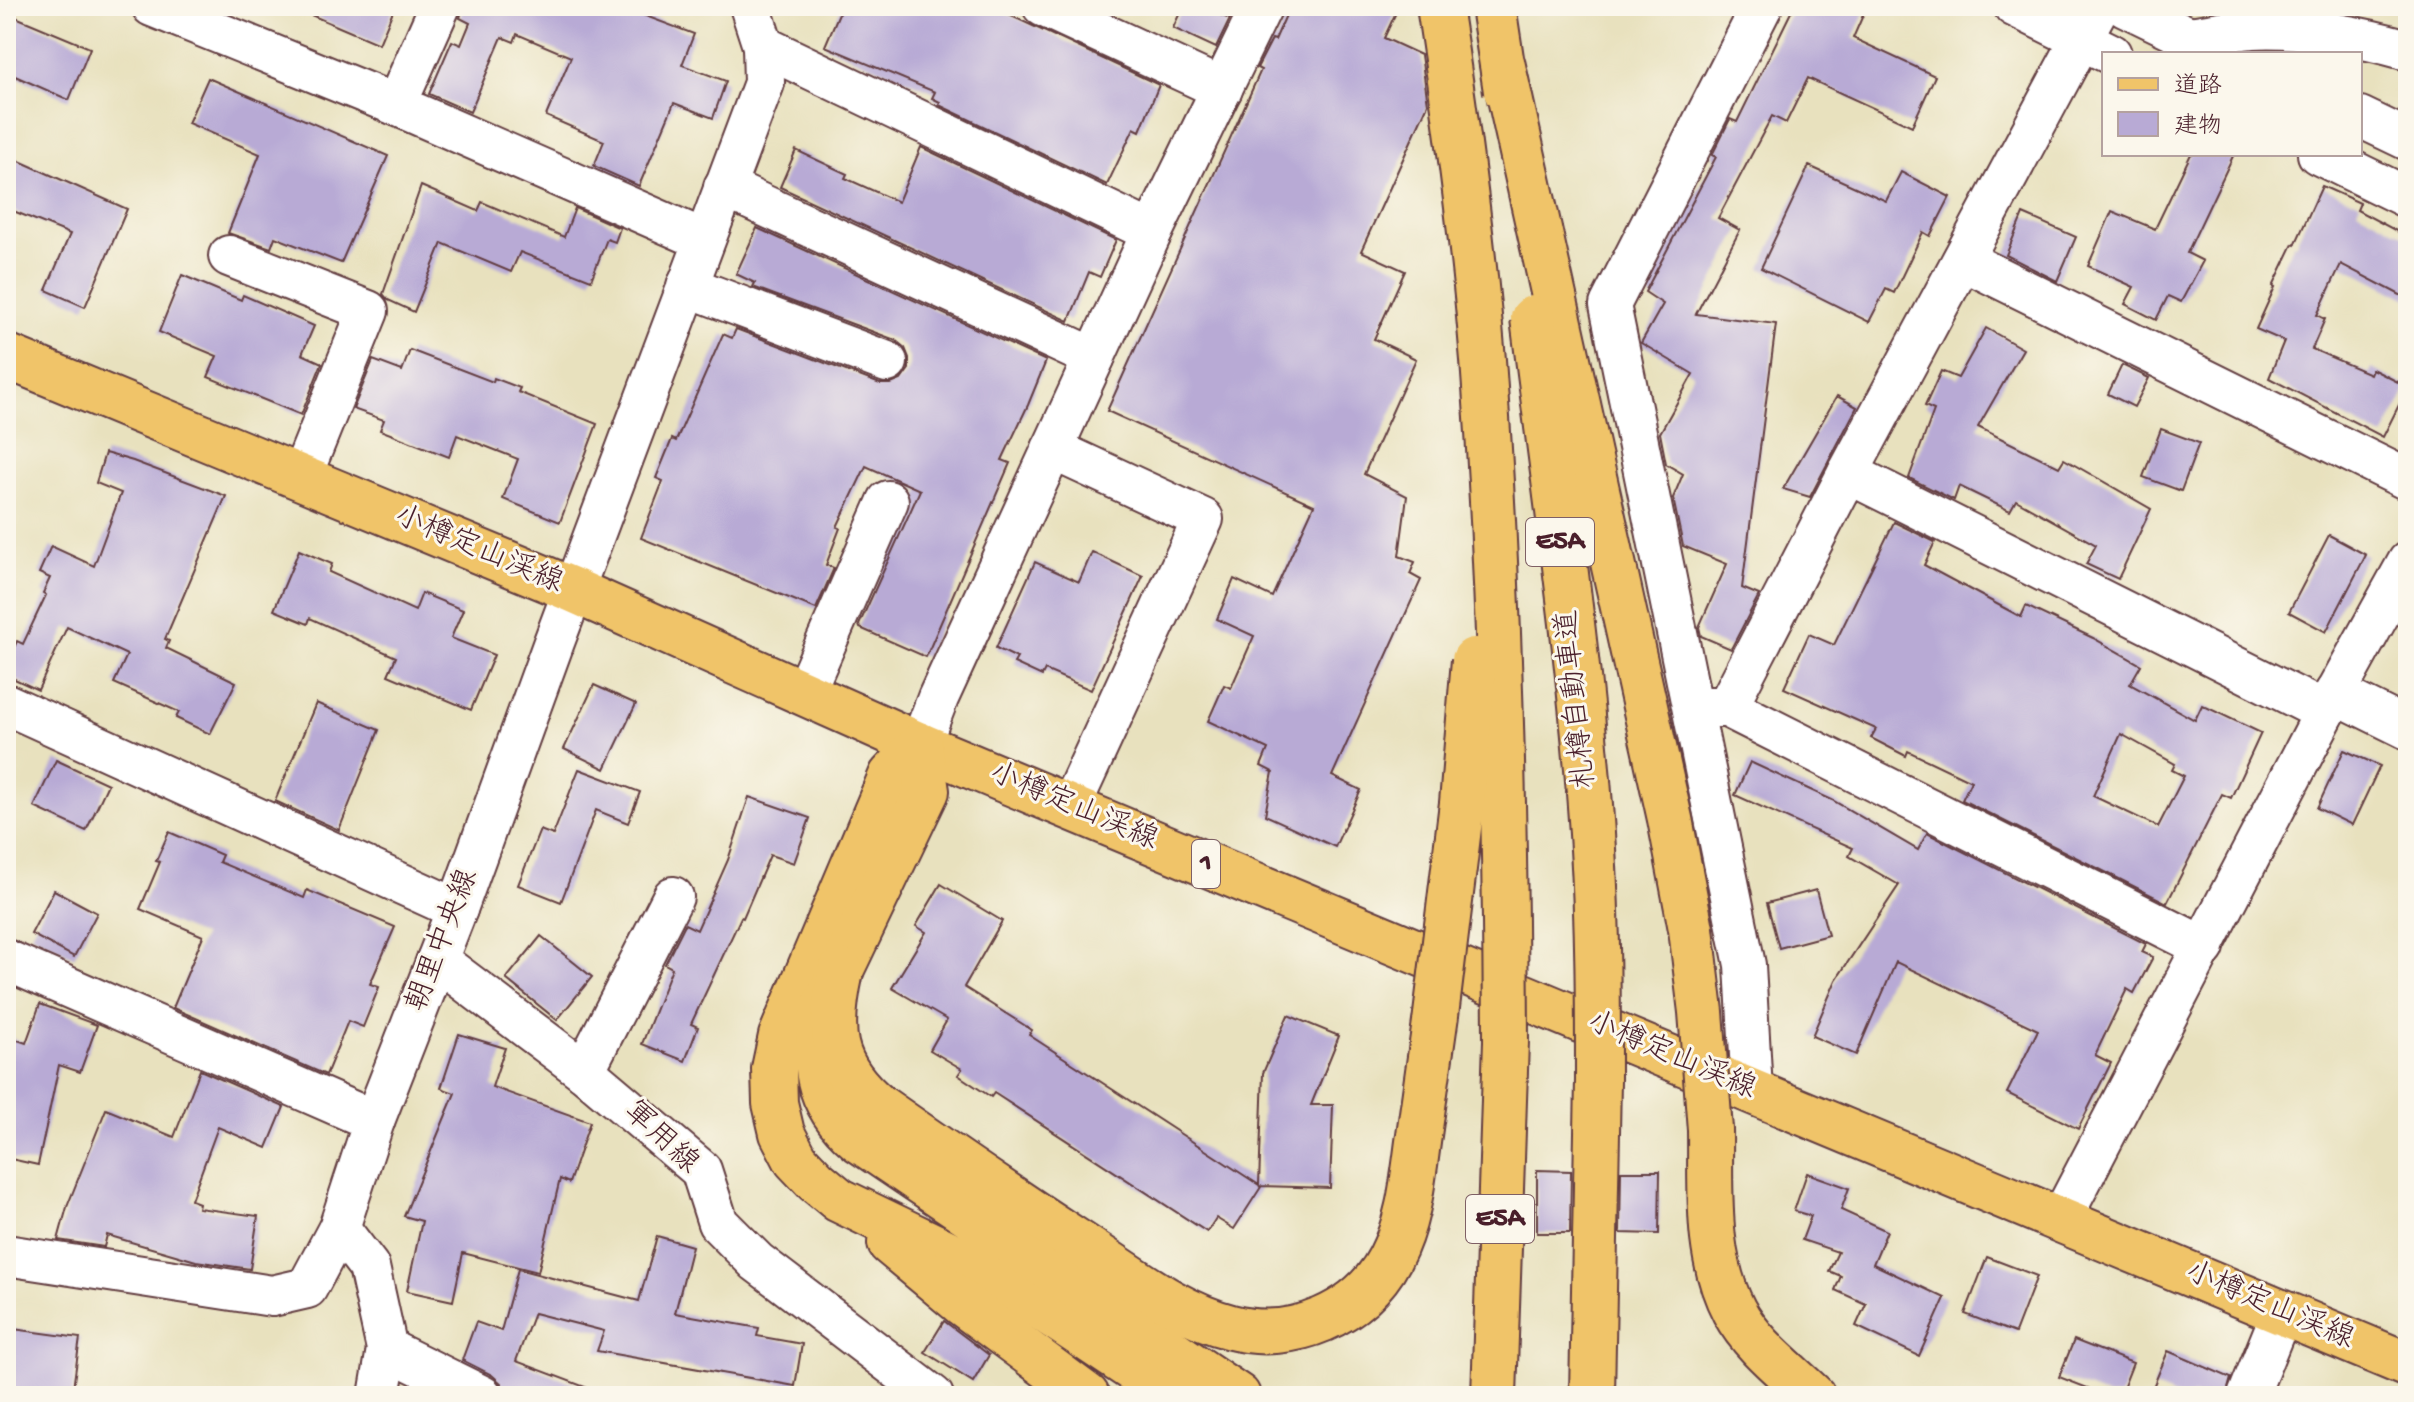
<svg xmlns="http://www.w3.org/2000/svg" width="2414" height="1402" viewBox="0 0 2414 1402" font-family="'Gochi Hand','Klee One',sans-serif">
<rect width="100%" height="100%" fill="#fbf7ec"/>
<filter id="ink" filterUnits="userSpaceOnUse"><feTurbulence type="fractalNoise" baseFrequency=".0125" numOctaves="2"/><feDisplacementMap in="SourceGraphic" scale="16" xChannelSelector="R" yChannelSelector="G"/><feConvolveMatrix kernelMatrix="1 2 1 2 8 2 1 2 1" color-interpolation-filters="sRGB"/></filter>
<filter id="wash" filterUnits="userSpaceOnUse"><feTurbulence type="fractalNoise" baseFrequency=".006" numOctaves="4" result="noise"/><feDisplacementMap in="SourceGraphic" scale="32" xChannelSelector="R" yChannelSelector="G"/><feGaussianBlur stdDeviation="1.8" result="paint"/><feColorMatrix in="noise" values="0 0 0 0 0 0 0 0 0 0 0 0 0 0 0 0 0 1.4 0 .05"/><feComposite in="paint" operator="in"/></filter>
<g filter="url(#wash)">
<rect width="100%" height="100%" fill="#e8e1be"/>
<g id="blocks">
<g fill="#b8aad5" fill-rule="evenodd">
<polygon points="290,6 395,6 379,44"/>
<polygon points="463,6 562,6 588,17 593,6 619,6 694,34 682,65 726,81 713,118 674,103 639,186 594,166 604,141 546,116 571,57 517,34 514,42 502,37 470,112 429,94 452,41 461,45 470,23 460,18"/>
<polygon points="842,6 990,6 1159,85 1140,131 1134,128 1107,185 939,105 940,102 932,98 935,92 825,46"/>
<polygon points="1183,6 1224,6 1220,15 1230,19 1216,48 1173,28"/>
<polygon points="1290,6 1399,6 1384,38 1421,55 1428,104 1361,251 1405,271 1374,339 1416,359 1364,474 1407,496 1399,556 1415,562 1410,574 1421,580 1332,776 1361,790 1335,847 1265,815 1273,772 1261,766 1268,749 1208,721 1224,685 1231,688 1254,636 1217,619 1234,579 1272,597 1314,505 1107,411 1261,70 1257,68 1272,39 1275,40"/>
<polygon points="1794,6 1867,6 1853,38 1935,76 1912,126 1808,78 1786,123 1772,116 1718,218 1740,230 1696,314 1776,324 1742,588 1759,595 1731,649 1701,636 1699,627 1727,564 1683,546 1673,498 1683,474 1666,464 1660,433 1693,374 1641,343 1663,304 1645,292 1716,157 1712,155 1730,119 1737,122"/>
<polygon points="6,13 90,48 69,100 6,72"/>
<polygon points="208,78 388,156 341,263 275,237 271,248 228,233 260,154 188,123"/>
<polygon points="921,147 1116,240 1100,277 1089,272 1069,321 780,187 796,150 847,174 845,178 898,202"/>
<polygon points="2191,154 2234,154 2187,253 2203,261 2181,302 2168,296 2156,320 2125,304 2134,287 2088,266 2112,211 2155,229"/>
<polygon points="6,155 127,209 85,307 46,290 70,234 6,208"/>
<polygon points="1809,166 1886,201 1901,172 1950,197 1930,236 1923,232 1894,293 1886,289 1869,322 1761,268"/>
<polygon points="421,186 478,211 482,202 564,237 575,208 620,228 615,242 607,239 591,280 520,252 511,272 442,243 414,312 388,300 383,294"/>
<polygon points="2322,186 2360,203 2357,210 2408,237 2408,299 2341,264 2317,315 2325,319 2312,349 2370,374 2372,369 2408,387 2383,437 2269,378 2284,341 2256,329 2275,287 2273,286 2293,244 2295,245"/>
<polygon points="2023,214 2076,237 2057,281 2006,255"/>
<polygon points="757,228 1046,361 1028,405 1002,460 1010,463 926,657 860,628 859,625 920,490 866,466 837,527 840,528 826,565 834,568 816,609 641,538 663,481 656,478 672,439 676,441 723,334 732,338 736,329 880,384 891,384 901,380 909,369 909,358 905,348 895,340 753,287 755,283 736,274"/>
<polygon points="182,275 241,300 243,295 314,326 302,354 322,363 301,415 208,377 217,356 159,332"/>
<polygon points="1986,328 2023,349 1978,427 2059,467 2064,459 2151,509 2118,579 2086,564 2096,545 2016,500 2010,511 1959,486 1954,500 1909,478 1934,410 1925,406 1941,371 1958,378"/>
<polygon points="410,350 493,382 494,378 520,388 518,392 597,424 560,522 503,499 518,459 457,435 449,457 380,430 384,420 353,409 373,360 402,371"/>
<polygon points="2122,365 2149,378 2134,407 2108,394"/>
<polygon points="1837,396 1857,407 1810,497 1783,489"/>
<polygon points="2161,429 2199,443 2181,491 2143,477"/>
<polygon points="105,453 133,461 226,496 165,639 169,641 166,648 236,682 210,734 176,718 179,712 114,683 127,655 67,627 38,690 6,675 6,665 17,641 23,644 46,595 43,593 50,578 39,573 51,546 94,566 121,493 96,483"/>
<path d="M 1894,522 L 1935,542 L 1924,565 L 2021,617 L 2026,606 L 2093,638 L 2141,665 L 2130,684 L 2195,720 L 2202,705 L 2261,733 L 2231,798 L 2222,794 L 2167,903 L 1962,800 L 1971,781 L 1908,751 L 1906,756 L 1871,738 L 1876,729 L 1784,688 L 1809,634 L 1834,645 ZM 2121,734 L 2175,764 L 2172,770 L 2184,776 L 2158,827 L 2093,796 Z"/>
<polygon points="2329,535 2366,555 2326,632 2289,612"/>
<polygon points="299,550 332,564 329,572 415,611 422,593 463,610 451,638 494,655 471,710 388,675 396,657 310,618 308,624 274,610"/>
<polygon points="1092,552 1143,576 1091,690 1045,670 1042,676 1014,663 1017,658 996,648 1035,562 1079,582"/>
<polygon points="594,685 636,704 605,769 564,749"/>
<polygon points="316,703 379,730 339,830 275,801"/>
<polygon points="2344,750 2380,766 2352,825 2317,808"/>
<polygon points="56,760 108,784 86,831 34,807"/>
<polygon points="1750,762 1832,800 1918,850 1927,833 2146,944 2142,952 2153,957 2134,993 2127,989 2095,1055 2111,1063 2078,1129 2007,1093 2038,1030 1896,962 1856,1055 1812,1036 1836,980 1899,885 1849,856 1853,848 1735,795"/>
<polygon points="579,769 640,792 628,823 596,810 561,902 518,885 540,830 553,835"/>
<polygon points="749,797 810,818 794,863 770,855 743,918 741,917 691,1024 698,1027 685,1061 642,1044 672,968 665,964 685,924 697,930 728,860"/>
<polygon points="169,832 222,855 219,862 304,898 307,890 395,927 370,984 379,987 363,1027 348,1021 326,1075 173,1008 203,936 140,909 160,862 156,861"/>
<polygon points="941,884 1002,921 964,987 1032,1030 1029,1035 1259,1185 1263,1073 1288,1015 1339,1036 1311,1105 1333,1105 1330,1188 1259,1186 1261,1187 1234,1229 1216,1218 1207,1232 994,1093 991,1097 958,1075 962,1069 930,1050 947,1020 892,988 926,932 916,926"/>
<polygon points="54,890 97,913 74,957 31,934"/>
<polygon points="1816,890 1828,935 1779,948 1767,903"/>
<polygon points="541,936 592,977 557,1020 506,979"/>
<polygon points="40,1004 97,1025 80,1072 59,1065 38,1165 6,1158 6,1036 26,1043"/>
<polygon points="459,1034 505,1048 492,1087 590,1122 569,1183 560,1179 538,1272 463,1253 453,1301 407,1291 422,1221 404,1216 455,1093 441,1088"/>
<polygon points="200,1070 284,1107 267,1148 218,1127 191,1200 199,1203 198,1208 258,1216 250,1269 196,1261 107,1235 104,1247 58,1240 67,1207 106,1109 174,1137"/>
<polygon points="1537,1170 1571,1171 1570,1233 1537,1233"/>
<polygon points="1621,1171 1660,1171 1659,1234 1620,1233"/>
<polygon points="1807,1173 1849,1188 1841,1210 1887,1231 1873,1264 1945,1298 1919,1356 1856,1326 1866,1304 1835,1290 1841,1276 1829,1271 1838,1252 1802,1240 1811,1216 1794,1211"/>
<polygon points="657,1236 692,1246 675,1313 759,1328 757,1336 802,1344 795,1386 597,1351 604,1331 534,1313 516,1361 601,1393 600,1396 518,1396 504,1390 501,1383 492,1375 462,1360 476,1322 501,1331 518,1269 639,1301"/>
<polygon points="1987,1257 2037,1276 2015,1333 1965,1314"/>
<polygon points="944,1321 989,1355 973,1382 925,1352"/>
<polygon points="6,1328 80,1338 72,1396 6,1396"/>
<polygon points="2074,1340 2133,1363 2120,1396 2108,1396 2059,1377"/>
<polygon points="2168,1351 2231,1378 2226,1396 2174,1396 2153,1387"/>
</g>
</g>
</g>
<g filter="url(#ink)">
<use href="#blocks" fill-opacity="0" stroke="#623c41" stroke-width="2"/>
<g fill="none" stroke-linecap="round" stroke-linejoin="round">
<g stroke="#623c41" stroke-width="44">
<g id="minor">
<polyline points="152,6 396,105 704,240"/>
<polyline points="1043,6 1222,89"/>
<polyline points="2014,6 2111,54"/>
<polyline points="2125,6 2214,49"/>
<path d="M 2189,37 C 2210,34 2231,30 2252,28 C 2300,25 2362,37 2408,50"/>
<polyline points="763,46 1152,232"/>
<polyline points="396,105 440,6"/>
<polyline points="2360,117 2408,140"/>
<polyline points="2318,154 2408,198"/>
<polyline points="724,187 1094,358"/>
<polyline points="229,256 368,311 301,477"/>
<polyline points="1963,260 2408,480"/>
<polyline points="687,286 887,362"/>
<polyline points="1052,449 1203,519 1070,807"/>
<polyline points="1848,473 2325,712"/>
<polyline points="804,693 888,501"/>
<polyline points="2335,693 2408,729"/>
<polyline points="6,704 457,909"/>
<polyline points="1701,707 1727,707 2204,947"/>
<polyline points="1727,707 1848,473 2099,6"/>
<polyline points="920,745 938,698 1152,232 1262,6"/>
<polyline points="6,960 374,1121"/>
<polyline points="437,960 584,1071 701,1170 718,1223 757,1262 933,1396"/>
<polyline points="584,1071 673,897"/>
<polyline points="1752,1091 1745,965 1610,305 1762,6"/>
<polyline points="2061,1219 2325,712 2408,562"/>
<polyline points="339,1228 369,1267 387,1349 379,1396"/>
<polyline points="6,1255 272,1296 307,1288 339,1228 374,1121 457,909 554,642 764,83 763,46 750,6"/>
<polyline points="387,1349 482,1396"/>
<polyline points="2248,1396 2282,1312"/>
</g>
</g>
<g stroke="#623c41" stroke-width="48">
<polyline id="major" points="6,356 573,590 920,745 2408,1365"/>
</g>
<g stroke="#623c41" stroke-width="48">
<g id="highway">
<polyline points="920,745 891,776 781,1036 774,1069 775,1103 782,1133 796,1160 816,1181 839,1200 984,1270 1173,1396"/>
<path d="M 920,745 L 927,791 L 824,1006 C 811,1061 814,1102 859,1140 L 1238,1396"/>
<path d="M 841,971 C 828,1030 829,1065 878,1106 C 949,1156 1021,1205 1093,1252 C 1136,1280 1180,1314 1231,1327 C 1292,1343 1361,1314 1390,1258 C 1410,1220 1413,1177 1419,1135 C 1425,1095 1430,1055 1436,1015"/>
<path d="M 1710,1130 C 1711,1190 1705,1256 1734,1311 C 1752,1345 1786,1370 1813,1396"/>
<polyline points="890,1243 963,1304 1087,1396"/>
<polyline points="1494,1396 1506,1041"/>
<polyline points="1592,1396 1598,1080"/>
</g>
</g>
<use href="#minor" stroke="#fff" stroke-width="40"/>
<use href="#major" stroke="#f0c469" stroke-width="44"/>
<use href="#highway" stroke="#f0c469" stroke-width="44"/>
<g stroke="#623c41" stroke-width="48" stroke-linecap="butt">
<g id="highway-bridge">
<path d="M 1439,6 C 1457,123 1473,241 1483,360 C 1500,586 1505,814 1506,1041"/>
<polyline points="1493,6 1506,91"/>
<polyline points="1502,62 1670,819 1691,929 1701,1012 1710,1130"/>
<path d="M 1533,318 C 1555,494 1582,671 1593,849 C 1598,926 1598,1003 1598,1080"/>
<polyline points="1436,1015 1462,803 1474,660"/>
</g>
</g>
<use href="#highway-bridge" stroke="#f0c469" stroke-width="44"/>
</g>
</g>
<g text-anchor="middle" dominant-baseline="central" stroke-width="6" stroke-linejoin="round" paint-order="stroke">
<g fill="#fbf7ec" stroke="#7f6065" stroke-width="2">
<rect x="1526" y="518" width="68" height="48" rx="6"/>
<rect x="1192" y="840" width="28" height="48" rx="6"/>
<rect x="1466" y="1195" width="68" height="48" rx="6"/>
</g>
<g font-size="28" font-weight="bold" fill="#4a1f2b">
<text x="1560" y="542">E5A</text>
<text x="1206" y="864">1</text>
<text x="1500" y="1219">E5A</text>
</g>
<g font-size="30" fill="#4a1f2b" stroke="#fbf7ec">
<text transform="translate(478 551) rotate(23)">小樽定山渓線</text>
<text transform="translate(1578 699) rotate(-96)">札樽自動車道</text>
<text transform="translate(1073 808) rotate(23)">小樽定山渓線</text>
<text transform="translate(444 941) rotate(-69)">朝里中央線</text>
<text transform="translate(1671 1057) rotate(23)">小樽定山渓線</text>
<text transform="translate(660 1139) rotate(43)">軍用線</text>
<text transform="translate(2269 1307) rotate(23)">小樽定山渓線</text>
</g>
</g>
<rect width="2414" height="1402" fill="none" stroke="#fbf7ec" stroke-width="32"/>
<rect x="2102" y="52" width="260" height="104" fill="#fbf7ec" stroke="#b4a19f" stroke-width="2"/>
<rect x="2118" y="78" width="40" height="12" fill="#f0c469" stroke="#b4a19f" stroke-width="2"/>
<text x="2174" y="92" font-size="24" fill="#4a1f2b">道路</text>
<rect x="2118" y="112" width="40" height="24" fill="#b8aad5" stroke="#b4a19f" stroke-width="2"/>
<text x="2174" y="132" font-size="24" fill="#4a1f2b">建物</text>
</svg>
